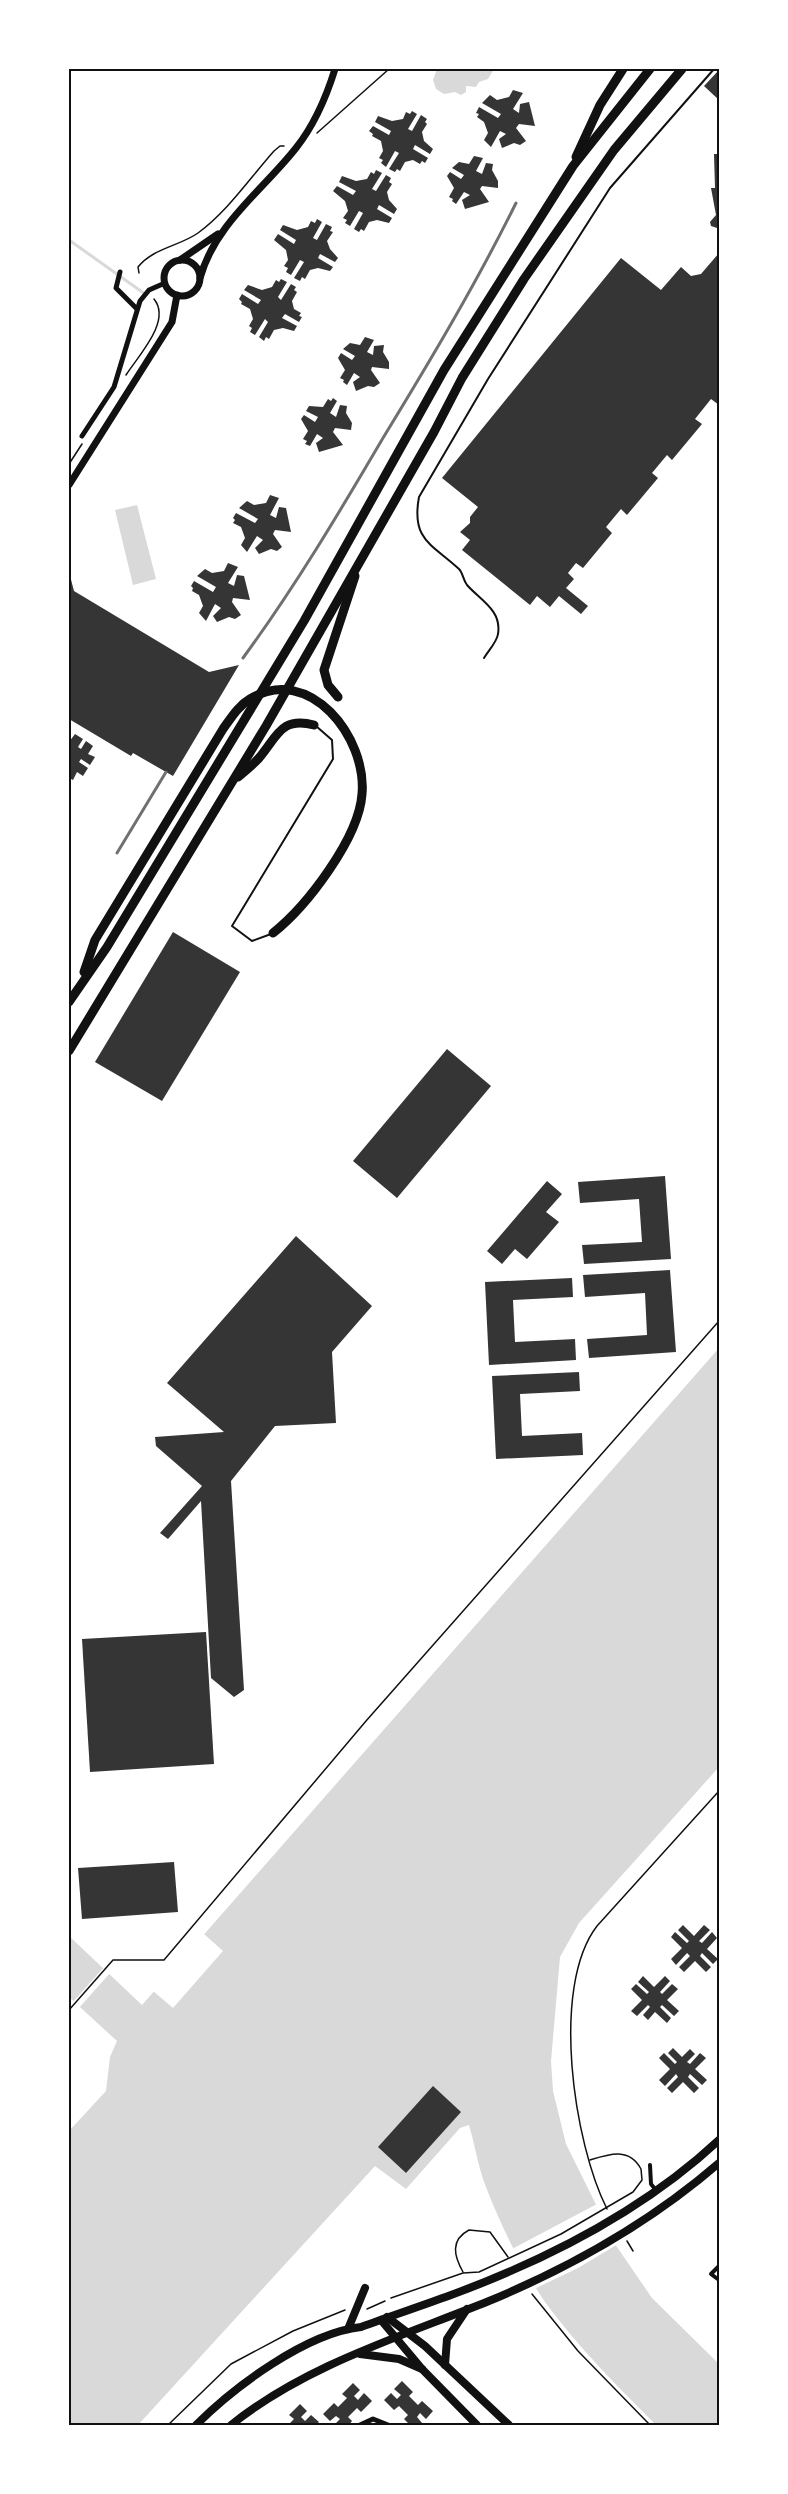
<svg xmlns="http://www.w3.org/2000/svg" width="788" height="2494" viewBox="0 0 788 2494" font-family="Quicksand,sans-serif">
<rect width="100%" height="100%" fill="#fff"/>
<g fill="#d9d9d9">
<polygon points="437,69 494,69 488,79 479,82 476,87 466,86 466,92 461,95 455,92 444,94 436,89 433,80"/>
<polygon points="137,505 156,579 133,585 115,510"/>
<path d="M 719,1348 L 719,1767 L 579,1923 L 560,1957 L 551,2061 L 553,2091 L 566,2144 L 617,2247 L 652,2298 L 719,2364 L 719,2425 L 656,2425 C 618,2387 577,2346 545,2302 C 521,2267 501,2226 486,2187 C 478,2167 475,2145 469,2125 L 460,2128 L 406,2189 L 375,2166 L 138,2425 L 69,2425 L 69,2131 L 106,2091 L 110,2057 L 117,2041 L 69,1997 L 69,1936 L 142,2005 Z"/>
</g>
<g fill="#fff">
<polygon points="204,1934 223,1951 173,2008 153,1991"/>
<polygon points="105,1966 111,1972 78,2009 72,2003"/>
<polygon points="597,2204 618,2244 578,2268 534,2289 512,2249"/>
</g>
<g fill="none" stroke-linecap="round" stroke-linejoin="round">
<polyline stroke="#d9d9d9" stroke-width="3" points="69,240 145,294"/>
</g>
<g fill="#353535">
<polygon points="719,70 719,100 704,86"/>
<polygon points="513,90 523,93 513,109 519,113 520,104 529,102 535,126 519,124 516,128 526,141 520,145 514,143 502,148 499,139 506,134 500,131 491,147 484,140 488,133 484,122 477,117 479,114 476,113 479,107 498,118 501,114 482,103 490,95 497,100 509,97"/>
<polygon points="412,111 417,114 408,129 412,131 421,115 427,119 425,122 427,124 422,132 424,141 433,149 430,154 415,145 413,149 428,158 425,163 422,161 420,164 413,160 405,162 400,171 397,169 395,172 389,169 399,153 395,151 386,167 381,163 383,160 379,158 383,151 381,141 372,136 373,134 369,131 373,126 389,135 391,131 375,122 378,116 392,121 403,119 406,112 410,114"/>
<polygon points="714,154 719,154 717,228 711,226 710,222 716,215 711,188 715,188"/>
<polygon points="474,156 483,158 476,171 482,174 486,163 493,164 492,170 498,181 498,188 482,186 480,189 489,202 465,209 462,200 470,195 464,192 456,204 452,201 453,199 449,197 454,188 447,176 450,172 461,179 464,175 452,168 459,162 469,164"/>
<polygon points="376,170 382,173 372,189 376,191 386,175 391,178 389,182 392,184 387,192 389,200 397,209 394,214 379,205 377,209 392,218 389,223 377,220 369,222 364,231 361,229 359,232 354,229 363,213 359,211 350,226 345,223 347,220 343,218 348,211 345,201 333,191 337,186 353,195 356,191 339,182 342,176 356,181 367,179 371,172 374,174"/>
<polygon points="317,219 322,222 313,238 317,240 326,224 332,227 330,231 333,232 327,241 330,249 338,258 335,262 320,254 318,258 333,267 330,271 318,268 310,270 305,279 302,277 300,281 294,278 304,262 300,260 291,275 286,272 288,268 284,266 288,260 286,250 274,240 278,234 294,244 296,240 280,230 283,225 297,230 308,227 311,221 315,223"/>
<polygon points="719,253 719,405 711,399 695,419 702,424 672,460 667,455 652,473 658,478 627,515 621,509 606,527 612,533 583,568 576,563 568,573 574,579 566,588 588,606 581,614 559,596 550,607 537,596 530,605 462,550 470,540 460,532 470,523 470,517 478,507 442,478 621,258 661,290 681,267 691,276 701,274"/>
<polygon points="281,279 287,282 278,297 281,300 291,284 296,287 294,290 297,292 292,301 294,309 301,313 299,316 302,317 299,322 285,314 282,318 297,326 294,331 283,328 274,330 269,339 266,337 264,341 259,337 268,322 265,319 255,335 250,332 252,328 249,326 253,319 250,309 241,304 242,302 239,299 242,294 258,304 261,300 244,290 248,285 262,290 272,287 276,280 279,282"/>
<polygon points="365,337 374,340 367,352 373,355 374,346 384,345 383,352 389,362 389,369 372,367 371,370 380,383 374,387 368,386 356,391 353,382 360,377 354,373 347,385 343,382 344,380 340,378 345,370 338,358 341,353 352,360 355,356 343,349 350,343 360,345"/>
<polygon points="333,398 337,401 330,413 336,417 340,405 347,406 346,413 352,423 351,430 335,428 333,432 343,445 319,452 316,443 323,438 317,434 310,446 305,444 307,441 303,439 308,431 301,419 304,415 315,422 318,417 306,411 309,406 323,407 328,399 331,401"/>
<polygon points="270,495 279,498 270,515 276,518 279,507 286,508 291,532 275,530 273,534 282,547 277,551 271,549 259,554 255,548 263,540 257,536 247,552 241,545 245,538 241,527 233,523 235,520 233,518 236,513 255,523 258,519 239,508 247,501 254,505 266,503"/>
<polygon points="228,563 238,567 228,583 234,586 237,575 244,576 250,600 233,598 232,602 241,615 235,619 229,617 217,622 213,616 221,608 215,604 206,621 199,613 203,606 199,595 192,591 193,588 191,586 194,581 213,592 216,587 197,576 205,569 212,573 224,571"/>
<polygon points="69,572 74,591 209,672 239,665 173,776 133,753 131,756 69,719"/>
<polygon points="75,734 83,739 78,747 81,749 86,741 93,746 88,754 95,757 90,765 81,759 79,762 88,768 83,776 77,772 73,780 69,778 69,742"/>
<polygon points="173,932 240,972 162,1101 95,1062"/>
<polygon points="447,1049 491,1086 397,1198 353,1161"/>
<polygon points="665,1176 671,1259 584,1264 582,1245 642,1242 639,1199 580,1203 578,1182"/>
<polygon points="547,1181 562,1194 546,1212 559,1222 527,1259 515,1249 502,1264 487,1251"/>
<polygon points="296,1236 372,1306 332,1352 336,1423 275,1426 231,1481 244,1690 234,1697 211,1678 201,1501 168,1539 160,1533 202,1486 156,1446 155,1437 224,1432 167,1383"/>
<polygon points="670,1270 676,1352 589,1358 587,1339 647,1335 645,1293 585,1297 583,1275"/>
<polygon points="572,1278 573,1297 513,1300 515,1342 575,1339 576,1360 489,1365 485,1282"/>
<polygon points="579,1372 580,1391 520,1394 522,1436 582,1433 583,1455 496,1459 492,1376"/>
<polygon points="206,1632 214,1764 90,1772 82,1639"/>
<polygon points="174,1862 178,1912 82,1919 78,1868"/>
<polygon points="683,1925 694,1936 704,1925 710,1930 699,1941 702,1943 712,1932 717,1938 707,1949 718,1959 713,1964 702,1953 700,1956 711,1967 706,1972 695,1961 684,1972 679,1967 690,1956 687,1953 676,1965 671,1959 682,1948 671,1937 675,1932 687,1943 689,1941 678,1930"/>
<polygon points="643,1976 654,1987 665,1976 670,1981 660,1992 662,1994 672,1984 678,1989 667,2000 679,2011 674,2016 662,2005 660,2007 671,2018 667,2023 655,2012 648,2020 643,2015 650,2007 648,2005 637,2016 631,2011 642,2000 631,1989 636,1984 647,1994 649,1992 638,1982"/>
<polygon points="673,2048 682,2057 690,2049 695,2054 687,2062 690,2064 700,2053 706,2058 695,2069 707,2080 702,2085 690,2074 688,2077 699,2088 694,2093 683,2082 672,2093 667,2088 678,2077 676,2074 665,2086 659,2080 670,2069 659,2058 664,2053 675,2064 677,2062 668,2053"/>
<polygon points="433,2086 461,2112 406,2173 378,2147"/>
<polygon points="402,2381 413,2392 409,2396 418,2405 422,2401 433,2411 426,2419 420,2413 417,2417 422,2423 420,2425 410,2425 404,2419 408,2415 399,2406 394,2410 384,2400 391,2393 397,2399 401,2395 394,2389"/>
<polygon points="353,2383 360,2390 354,2396 358,2400 364,2393 372,2401 361,2412 357,2408 348,2417 352,2421 349,2425 334,2425 340,2419 336,2416 330,2421 323,2414 334,2403 338,2407 347,2398 342,2394"/>
<polygon points="300,2404 307,2411 301,2417 305,2421 311,2415 319,2422 316,2425 288,2425 294,2419 289,2415"/>
</g>
<g fill="none" stroke-linecap="round" stroke-linejoin="round">
<g stroke="#111" stroke-width="1.5">
<polyline points="317,133 389,69"/>
<path d="M 139,273 L 138,267 C 153,248 180,246 198,233 C 227,212 250,178 274,151 L 280,146 L 284,146"/>
<path d="M 126,375 C 138,356 172,321 154,299"/>
<polyline points="69,464 82,444"/>
<polyline points="69,2010 113,1960 164,1960 366,1721 719,1321"/>
<path d="M 607,2209 C 574,2144 550,1987 597,1926 L 719,1791"/>
<polyline points="627,2241 633,2251"/>
<path d="M 463,2272 C 454,2256 450,2240 469,2230 L 490,2232 L 508,2257"/>
<polyline points="532,2294 578,2351 650,2425"/>
<path d="M 391,2298 L 463,2273 L 479,2272 L 561,2234 L 633,2192 L 642,2180 L 641,2169 C 629,2147 609,2154 590,2160"/>
<polyline points="367,2309 385,2301"/>
<polyline points="168,2425 231,2364 293,2331 345,2310"/>
</g>
<g stroke="#111" stroke-width="2">
<path d="M 484,658 C 488,651 497,642 498,634 C 502,610 480,600 467,585 C 463,580 463,573 459,569 C 432,544 411,540 419,497 L 488,379 L 610,188 L 714,69"/>
<polyline points="271,934 252,941 232,926 333,759 332,740 316,726"/>
</g>
<g stroke="#111" stroke-width="4">
<polyline points="650,2165 651,2184 655,2189"/>
<polyline points="719,2280 711,2274 719,2266"/>
</g>
<g stroke="#111" stroke-width="5">
<polyline points="120,272 116,288 137,309"/>
<polyline points="82,436 114,387 140,301 149,290 165,283"/>
<polyline points="360,2425 373,2419 388,2425"/>
</g>
<g stroke="#111" stroke-width="7">
<polyline points="180,260 218,234"/>
<circle cx="182" cy="278" r="18"/>
<path d="M 200,278 C 215,224 263,190 296,148 C 315,124 326,98 335,69"/>
<polyline points="69,485 172,322 177,295"/>
</g>
<g stroke="#111" stroke-width="8">
<polyline points="387,2317 425,2346 509,2425"/>
<polyline points="381,2320 422,2369 477,2425"/>
</g>
<g stroke="#111" stroke-width="8">
<polyline points="348,2329 365,2288"/>
<polyline points="360,2354 399,2359 422,2369"/>
<polyline points="445,2365 447,2339 467,2309"/>
<path d="M 196,2425 C 234,2387 306,2333 361,2327 C 391,2316 421,2306 451,2295 C 546,2260 644,2210 719,2140"/>
<path d="M 231,2425 C 306,2365 400,2337 489,2301 C 571,2267 652,2221 719,2163"/>
</g>
<g stroke="#111" stroke-width="9">
<polyline points="576,157 600,105 623,69"/>
<polyline points="338,697 328,685 324,670 355,576"/>
<path d="M 238,777 C 245,771 253,765 259,758 C 277,737 281,716 314,725"/>
<path d="M 84,972 L 95,940 L 223,729 C 231,718 238,706 250,699 C 310,663 367,738 362,794 C 359,838 307,906 273,933"/>
<polyline points="69,1002 107,947 304,621 444,370 573,166 650,69"/>
<polyline points="69,1051 266,726 434,432 462,378 524,279 614,150 682,69"/>
</g>
<g stroke="#707070" stroke-width="3">
<path d="M 243,658 C 295,587 339,513 383,438 C 430,361 476,284 516,203"/>
<polyline points="117,853 166,772"/>
</g>
</g>
<rect width="788" height="2494" fill="none" stroke="#ffffff" stroke-width="141"/>
<rect x="70" y="70" width="648" height="2354" fill="none" stroke="#111" stroke-width="2"/>
</svg>
